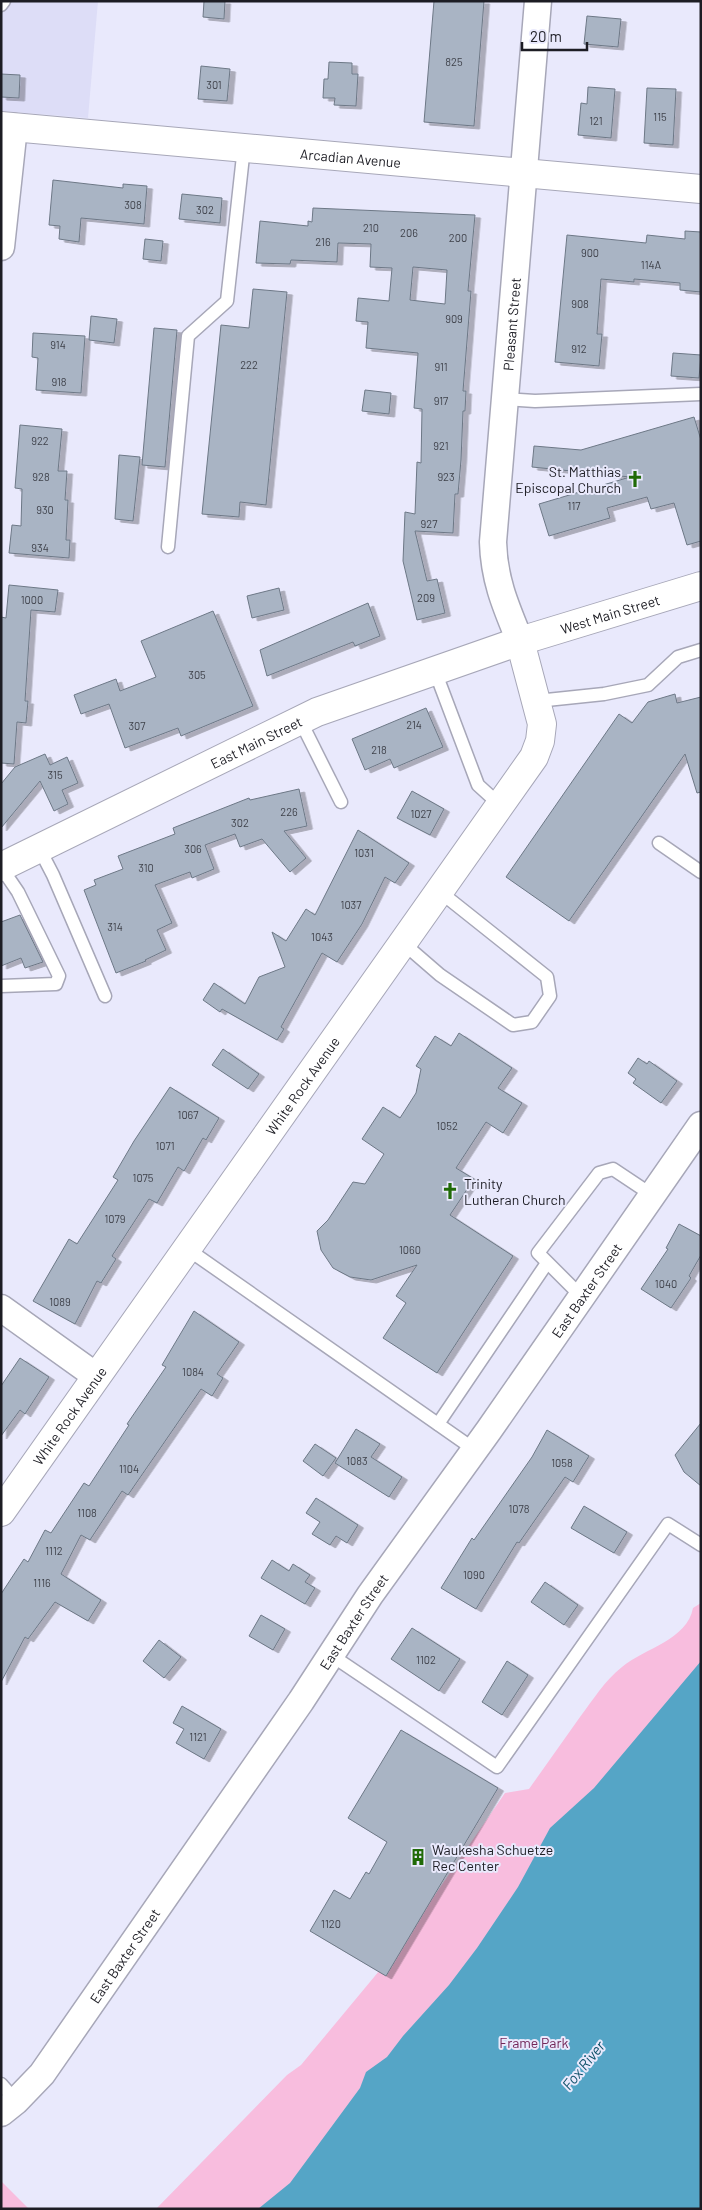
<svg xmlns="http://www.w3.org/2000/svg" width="702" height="2210" viewBox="0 0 702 2210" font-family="Barlow,sans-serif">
<defs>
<filter id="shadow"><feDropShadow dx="5.5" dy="3" stdDeviation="0" flood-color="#0004"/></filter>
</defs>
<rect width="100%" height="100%" fill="#e9e9fc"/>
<polygon fill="#ddddf7" points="1,1 98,1 88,118 1,111"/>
<g fill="#f8bdde">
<path d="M 701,1603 L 701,2209 L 156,2209 L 287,2075 L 301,2065 L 399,1947 L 505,1793 L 529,1789 C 546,1765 563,1741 580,1717 C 593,1700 605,1680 622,1667 C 645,1648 687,1640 693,1608 Z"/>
<polygon points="1,2181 29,2209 1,2209"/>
</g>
<polygon fill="#55a5c6" points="701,1661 701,2209 258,2209 290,2183 360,2088 366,2072 387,2057 403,2036 449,1985 477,1948 518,1887 550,1828 594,1788"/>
<g fill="#a9b4c4" stroke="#6d7886" fill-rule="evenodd" filter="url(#shadow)">
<polygon points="204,1 225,1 224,19 203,17"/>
<polygon points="434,1 484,1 474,126 424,122"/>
<polygon points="587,16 621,19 618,47 584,44"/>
<polygon points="329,62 352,63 352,74 358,74 356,106 334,105 335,98 323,98 324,79 328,79"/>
<polygon points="201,66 230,69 227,101 198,99"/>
<polygon points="1,74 20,75 19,98 1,97"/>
<polygon points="588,87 615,89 611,138 578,135 581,103 587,104"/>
<polygon points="647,88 676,89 673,145 644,143"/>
<polygon points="53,180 123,188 123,184 147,186 144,224 81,218 79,242 59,239 60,226 49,225"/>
<polygon points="182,194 222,198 220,223 179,219"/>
<path d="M 313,208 L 475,215 L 468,291 L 471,291 L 463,391 L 466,391 L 465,411 L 463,411 L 461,460 L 458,494 L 455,494 L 453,533 L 415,531 L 427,581 L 437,579 L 445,613 L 417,620 L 403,561 L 405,512 L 415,514 L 417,462 L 421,463 L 422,409 L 414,408 L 418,353 L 366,348 L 368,322 L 356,321 L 358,298 L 389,301 L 392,268 L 370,267 L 371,244 L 338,243 L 337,262 L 291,260 L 290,264 L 256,263 L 260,221 L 308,226 L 308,221 L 312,222 ZM 413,267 L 447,270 L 445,304 L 410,300 Z"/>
<polygon points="685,231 701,232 701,292 680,290 680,283 634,279 634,282 601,279 597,334 602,334 599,366 555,362 567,235 646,243 647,235 685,239"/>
<polygon points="145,239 163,241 161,261 143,259"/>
<polygon points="253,289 287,292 266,505 240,502 239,517 202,514 221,325 249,328"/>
<polygon points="91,316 117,319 114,343 89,340"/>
<polygon points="154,328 177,330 165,467 142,465"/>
<polygon points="33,333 85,336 81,393 36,390 38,358 32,357"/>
<polygon points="673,353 701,355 699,378 671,376"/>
<polygon points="365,390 391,393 389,414 362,411"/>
<polygon points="694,417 701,440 701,541 687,545 674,503 651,509 647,497 607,508 610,518 549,536 539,504 630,477 532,467 534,446 581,450"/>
<polygon points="20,425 62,429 58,471 67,471 65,500 68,500 66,540 70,540 69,558 9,553 12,525 21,526 22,489 15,488"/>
<polygon points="119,455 140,457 133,521 115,519"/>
<polygon points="9,585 58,590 55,612 31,610 25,701 28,701 26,723 17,722 14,764 1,763 1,617 6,618"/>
<polygon points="279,588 284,610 252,618 247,596"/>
<polygon points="368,603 380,636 355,646 353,642 267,676 260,650"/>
<polygon points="213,611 253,706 181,736 178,728 125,748 109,704 81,714 74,695 116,679 120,691 156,677 141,641"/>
<polygon points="675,694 677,703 701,697 701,792 697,793 685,754 569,921 506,877 619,714 632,723 648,702"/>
<polygon points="426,708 443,747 394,768 390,759 365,770 352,739"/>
<polygon points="45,754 50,765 67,757 78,783 62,790 68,804 54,811 40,781 1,828 1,784 15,767"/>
<polygon points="299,789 307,826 284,831 306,858 290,872 262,839 240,847 235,834 205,845 214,869 192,878 190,872 155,885 172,923 157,930 166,950 145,960 146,961 116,973 84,890 96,885 94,880 123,869 118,856 175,834 173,828 249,798 250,800"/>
<polygon points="412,791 444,809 430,835 397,818"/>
<polygon points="358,830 409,863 395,883 385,877 362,924 337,962 322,953 281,1027 284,1029 277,1040 222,1009 220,1012 203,1000 214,983 245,1004 259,977 285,967 272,932 286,941 306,909 315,915"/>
<polygon points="20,915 43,962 25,968 21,958 1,966 1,922"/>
<polygon points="459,1033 512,1068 498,1088 522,1103 503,1133 486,1122 456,1168 474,1179 450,1215 513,1256 437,1373 383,1338 406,1303 396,1296 417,1265 371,1280 350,1277 333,1268 321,1250 317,1231 328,1220 353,1182 365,1184 384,1154 362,1139 383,1107 400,1118 416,1093 421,1069 416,1066 435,1036 451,1046"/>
<polygon points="223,1049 259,1074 248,1089 212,1065"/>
<polygon points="638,1058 647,1064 649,1061 677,1081 661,1103 633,1083 636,1079 628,1073"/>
<polygon points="170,1087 219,1118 206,1140 203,1138 184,1171 178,1167 157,1203 149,1199 112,1256 116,1259 101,1283 97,1281 75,1324 33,1301 69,1239 77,1244 118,1180 113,1177 134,1141"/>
<polygon points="679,1224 701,1236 701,1255 689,1276 691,1278 671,1308 641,1289 668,1249 666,1248"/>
<polygon points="194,1311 239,1342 217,1374 223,1378 212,1396 201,1389 128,1495 122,1491 90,1540 81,1535 61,1574 101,1600 88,1621 55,1602 28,1639 25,1637 1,1682 1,1594 24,1559 28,1562 45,1530 51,1533 84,1483 89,1486 129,1425 127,1424 166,1367 162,1365"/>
<polygon points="20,1358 49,1377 25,1414 20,1410 1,1436 1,1386"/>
<polygon points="701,1423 701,1486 684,1472 675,1455"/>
<polygon points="356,1429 380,1444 371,1457 402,1477 389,1497 335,1463"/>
<polygon points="547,1430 589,1456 573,1482 565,1477 519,1543 517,1542 476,1609 441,1588 472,1538 474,1540 532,1457"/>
<polygon points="315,1444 336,1458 323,1476 303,1461"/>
<polygon points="316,1498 358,1525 347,1543 336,1536 330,1545 312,1534 320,1522 306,1513"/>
<polygon points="584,1506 627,1532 614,1553 571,1528"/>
<polygon points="272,1560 289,1571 293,1564 310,1575 305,1582 315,1588 305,1604 261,1578"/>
<polygon points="545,1582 578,1605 564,1625 531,1602"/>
<polygon points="261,1615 285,1629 273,1650 249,1636"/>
<polygon points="412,1628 460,1659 439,1691 391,1659"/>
<polygon points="159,1640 181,1657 164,1678 143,1661"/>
<polygon points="507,1661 528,1675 502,1715 482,1702"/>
<polygon points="182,1706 221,1729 204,1759 176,1743 184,1729 173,1723"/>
<polygon points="401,1730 498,1788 386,1976 310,1931 334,1890 350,1899 366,1872 369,1874 387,1842 348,1818"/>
</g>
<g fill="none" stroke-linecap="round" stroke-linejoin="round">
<g stroke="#a7a7b8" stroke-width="15">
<g id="lane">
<polyline points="1,5 4,1"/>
<polyline points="503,399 535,401 701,394"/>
<polyline points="168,547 188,336 227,301 244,147"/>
<polyline points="435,671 478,785 500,805"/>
<polyline points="537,701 604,694 648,685 678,657 701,650"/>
<polyline points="300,720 341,802"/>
<polyline points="659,843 701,872"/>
<polyline points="39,848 53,875 105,996"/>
<polyline points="1,867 18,892 59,976 56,984 1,986"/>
<polyline points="403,943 440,975 513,1025 532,1022 550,996 547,977 439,891"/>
<polyline points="186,1248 475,1450"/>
<polyline points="582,1297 538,1253 599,1173 613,1169 652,1195"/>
<polyline points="438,1424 547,1263"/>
<polyline points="331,1655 497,1767 668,1524 701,1545"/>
<polyline points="1,2084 16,2101"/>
</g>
</g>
<g stroke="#a7a7b8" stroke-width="29">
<g id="street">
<polyline points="1,247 14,127"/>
<path id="s1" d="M 520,641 C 506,607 494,580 493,542 L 538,1"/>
<polyline points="1,1308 96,1376"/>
<path id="s2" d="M 1,2113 L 16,2101 L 42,2074 L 301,1701 L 370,1595 L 489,1430 L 701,1125"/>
</g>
</g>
<g stroke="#a7a7b8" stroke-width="30">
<g id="secondary">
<path id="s3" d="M 1,126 L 701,189"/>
<path id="s4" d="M 1,867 L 317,712 L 520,641 L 701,586"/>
<path id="s5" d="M 1,1512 L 534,757 L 540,741 L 542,724 L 520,641"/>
</g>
</g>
<use href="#lane" stroke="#fff" stroke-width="12"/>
<use href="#street" stroke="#fff" stroke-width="26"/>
<use href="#secondary" stroke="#fff" stroke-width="28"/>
</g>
<defs>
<g id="church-bare" transform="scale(1.35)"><path d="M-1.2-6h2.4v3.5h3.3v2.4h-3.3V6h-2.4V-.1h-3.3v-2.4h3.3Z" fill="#206a07" stroke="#e9e9fc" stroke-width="2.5" paint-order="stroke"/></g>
<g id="building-bare" transform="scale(1.35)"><path d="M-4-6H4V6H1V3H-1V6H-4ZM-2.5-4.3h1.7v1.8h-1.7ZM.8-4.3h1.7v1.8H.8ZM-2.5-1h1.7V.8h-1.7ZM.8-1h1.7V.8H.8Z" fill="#206a07" stroke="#e9e9fc" stroke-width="2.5" paint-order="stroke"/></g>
</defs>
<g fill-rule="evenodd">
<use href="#church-bare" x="635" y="479"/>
<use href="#church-bare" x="450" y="1191"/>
<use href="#building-bare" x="418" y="1857"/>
</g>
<g text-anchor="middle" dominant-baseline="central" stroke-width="4" stroke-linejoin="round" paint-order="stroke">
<g font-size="11" fill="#40434c">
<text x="454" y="61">825</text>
<text x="214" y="84">301</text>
<text x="660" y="116">115</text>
<text x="596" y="120">121</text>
<text x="133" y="204">308</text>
<text x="205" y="209">302</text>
<text x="371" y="227">210</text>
<text x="409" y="232">206</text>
<text x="458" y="237">200</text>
<text x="323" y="241">216</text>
<text x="590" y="252">900</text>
<text x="651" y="264">114A</text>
<text x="580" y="303">908</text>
<text x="454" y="318">909</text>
<text x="58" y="344">914</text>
<text x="579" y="348">912</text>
<text x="249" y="364">222</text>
<text x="441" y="366">911</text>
<text x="59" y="381">918</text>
<text x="441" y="400">917</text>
<text x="40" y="440">922</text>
<text x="441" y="445">921</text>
<text x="41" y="476">928</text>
<text x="446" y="476">923</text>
<text x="574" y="505">117</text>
<text x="45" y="509">930</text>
<text x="429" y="523">927</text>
<text x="40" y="547">934</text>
<text x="426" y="597">209</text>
<text x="32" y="599">1000</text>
<text x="197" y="674">305</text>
<text x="414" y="724">214</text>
<text x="137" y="725">307</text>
<text x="379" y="749">218</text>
<text x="55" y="774">315</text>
<text x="289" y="811">226</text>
<text x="421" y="813">1027</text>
<text x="240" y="822">302</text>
<text x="193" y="848">306</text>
<text x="364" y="852">1031</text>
<text x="146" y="867">310</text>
<text x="351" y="904">1037</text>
<text x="115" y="926">314</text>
<text x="322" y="936">1043</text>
<text x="188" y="1114">1067</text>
<text x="447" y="1125">1052</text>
<text x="165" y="1145">1071</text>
<text x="143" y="1177">1075</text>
<text x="115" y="1218">1079</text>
<text x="410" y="1249">1060</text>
<text x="666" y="1283">1040</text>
<text x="60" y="1301">1089</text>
<text x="193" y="1371">1084</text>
<text x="357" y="1460">1083</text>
<text x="562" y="1462">1058</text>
<text x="129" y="1468">1104</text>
<text x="519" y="1508">1078</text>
<text x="87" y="1512">1108</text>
<text x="54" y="1550">1112</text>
<text x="474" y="1574">1090</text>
<text x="42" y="1582">1116</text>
<text x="426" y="1659">1102</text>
<text x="198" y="1736">1121</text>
<text x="331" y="1923">1120</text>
</g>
<g font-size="14" fill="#1d1d24" stroke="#e9e9fc">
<text stroke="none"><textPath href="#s3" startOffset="351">Arcadian Avenue</textPath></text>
<text stroke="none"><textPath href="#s1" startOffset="322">Pleasant Street</textPath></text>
<text stroke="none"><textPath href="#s4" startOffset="661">West Main Street</textPath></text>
<text stroke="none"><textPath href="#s4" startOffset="284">East Main Street</textPath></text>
<text stroke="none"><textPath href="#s5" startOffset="522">White Rock Avenue</textPath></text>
<text stroke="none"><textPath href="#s2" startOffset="1011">East Baxter Street</textPath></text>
<text stroke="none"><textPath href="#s5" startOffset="118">White Rock Avenue</textPath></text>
<text stroke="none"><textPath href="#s2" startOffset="606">East Baxter Street</textPath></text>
<text stroke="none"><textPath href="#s2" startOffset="201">East Baxter Street</textPath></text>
</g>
<g font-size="14" fill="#1d1d24" stroke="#e9e9fc" text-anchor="start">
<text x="621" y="471" text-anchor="end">St. Matthias<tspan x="621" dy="16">Episcopal Church</tspan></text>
<text x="464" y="1183">Trinity<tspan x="464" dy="16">Lutheran Church</tspan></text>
<text x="432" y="1849">Waukesha Schuetze<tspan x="432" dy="16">Rec Center</tspan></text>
</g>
<g font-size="14" fill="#732759" stroke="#e9e9fc">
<text x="534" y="2042">Frame Park</text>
</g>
<g font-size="15" font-style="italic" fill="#0d5068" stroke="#e9e9fc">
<text transform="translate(583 2065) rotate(-51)">Fox River</text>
</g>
</g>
<rect width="702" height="2210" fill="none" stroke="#1d1d24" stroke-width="5"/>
<path d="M522 42v8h65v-8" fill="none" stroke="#1d1d24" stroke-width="2.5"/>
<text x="530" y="42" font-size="15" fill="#1d1d24" stroke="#e9e9fc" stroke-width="4" paint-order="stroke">20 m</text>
</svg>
